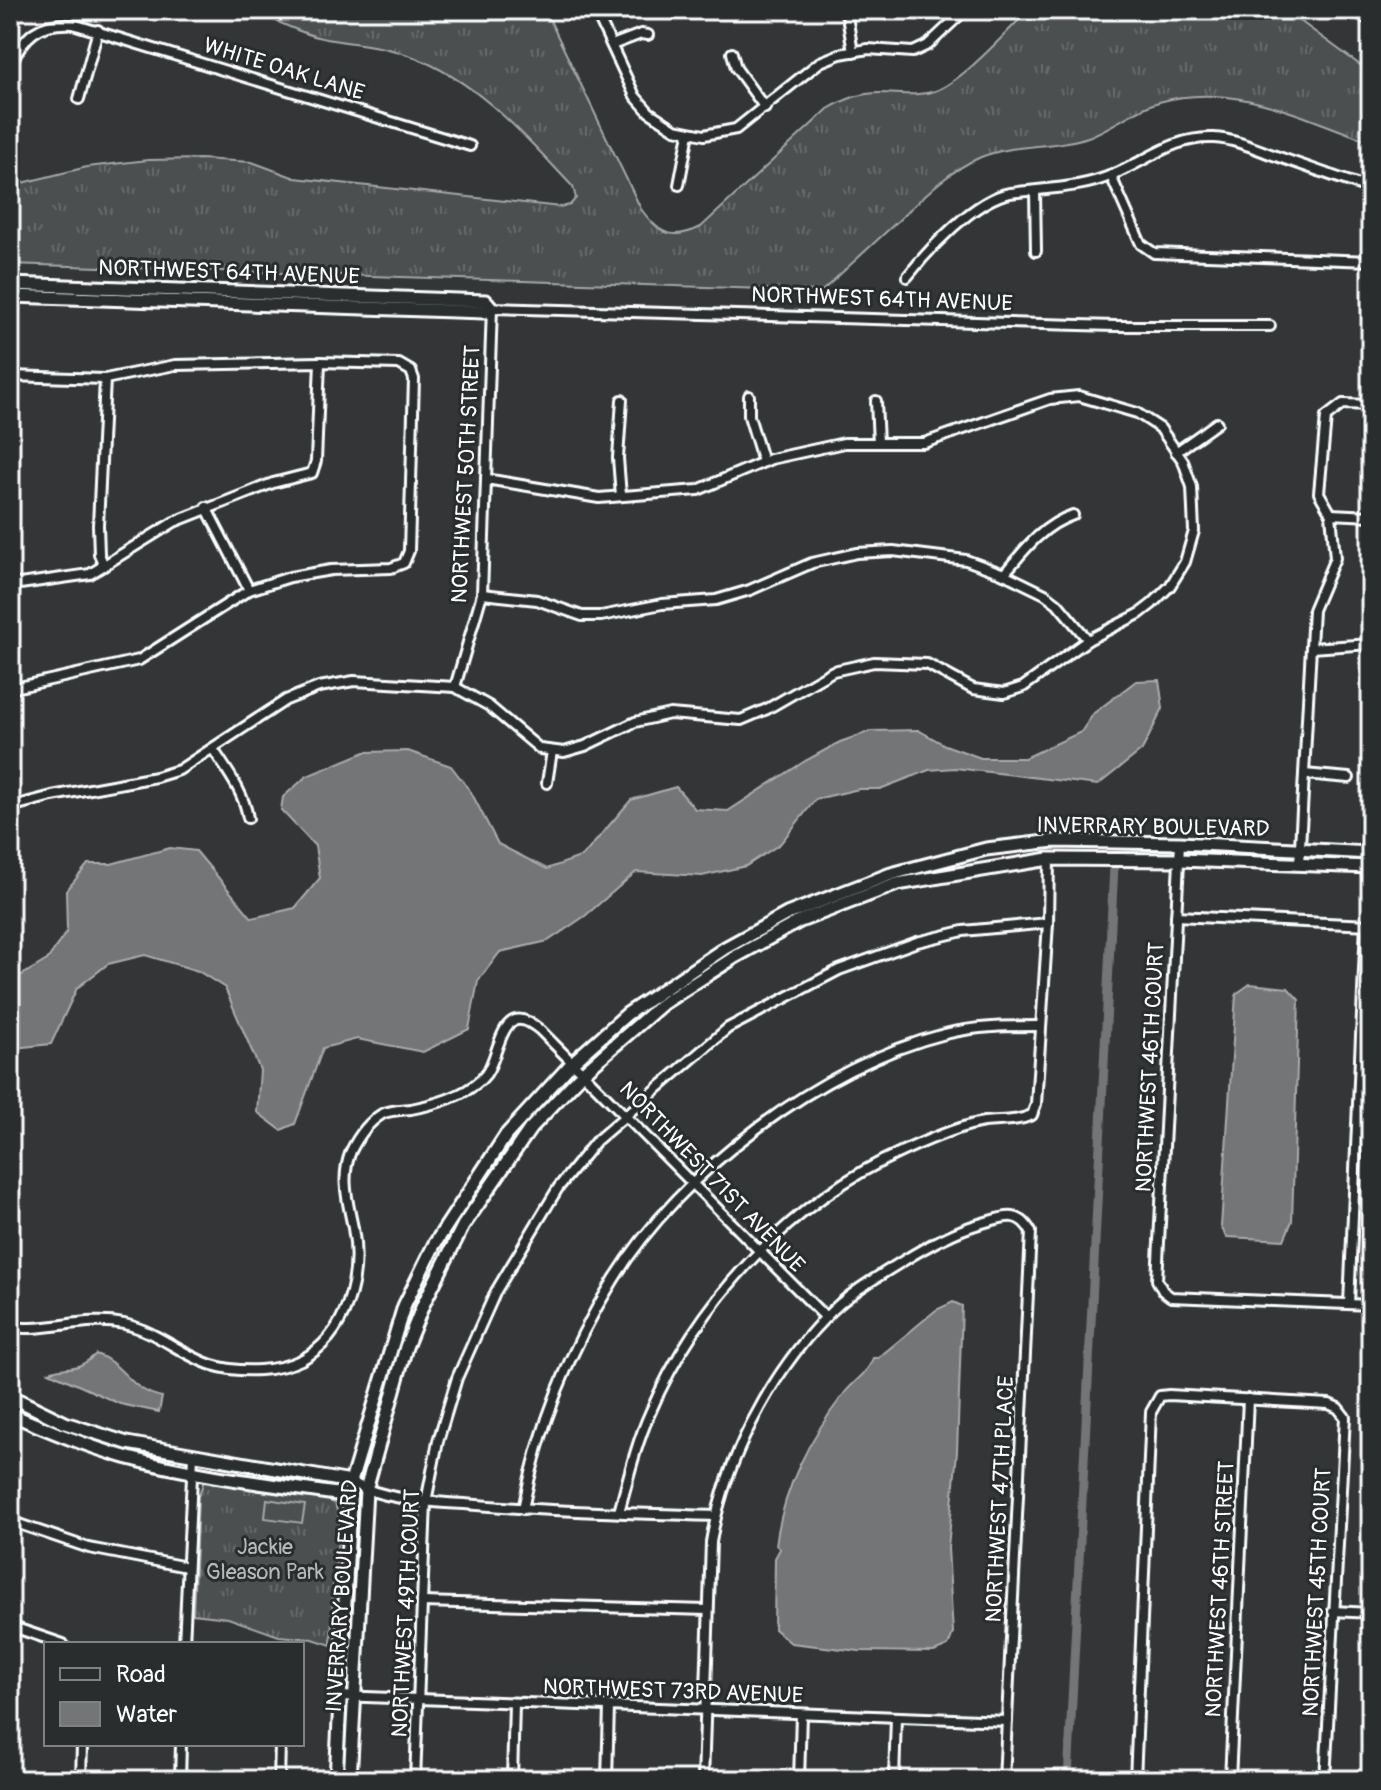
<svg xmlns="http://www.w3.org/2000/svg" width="1381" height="1790" viewBox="0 0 1381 1790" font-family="Pangolin,sans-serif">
<defs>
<pattern id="grass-tufts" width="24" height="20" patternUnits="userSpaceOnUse" patternTransform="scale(2)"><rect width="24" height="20" fill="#4c4f50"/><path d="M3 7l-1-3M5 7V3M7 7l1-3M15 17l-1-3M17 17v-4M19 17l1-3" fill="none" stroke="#67696a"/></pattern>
</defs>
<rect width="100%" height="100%" fill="#333536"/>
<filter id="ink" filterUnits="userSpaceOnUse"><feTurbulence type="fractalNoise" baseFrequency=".0125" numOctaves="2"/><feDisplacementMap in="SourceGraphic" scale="16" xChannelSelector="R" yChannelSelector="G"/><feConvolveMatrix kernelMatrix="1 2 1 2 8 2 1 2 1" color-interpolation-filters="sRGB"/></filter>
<g filter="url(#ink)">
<g fill="url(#grass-tufts)" stroke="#a6a7a8" stroke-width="2">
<path d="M 251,10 L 545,10 L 641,209 C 659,234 672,241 701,227 L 828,109 C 845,99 860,93 880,93 C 899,93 917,97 935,91 C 964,80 1006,32 1029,10 L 1285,10 L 1371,73 L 1371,142 C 1301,117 1234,81 1159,102 C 1137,108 1112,128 1088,137 C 1053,149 1015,143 981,157 C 948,171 924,196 899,220 C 873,244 848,267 822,291 L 10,264 L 10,186 L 87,167 L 148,160 L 200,159 L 252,162 L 295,178 L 561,207 L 570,205 L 576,198 L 573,187 C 524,135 479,82 411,56 C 382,45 356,44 326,39 C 301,34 275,20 251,10 Z"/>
<polygon points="204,1481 326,1499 335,1504 340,1520 333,1587 331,1645 313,1639 279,1636 228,1618 193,1614 198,1497"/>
</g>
<polygon fill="#4c4f50" stroke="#a6a7a8" stroke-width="2" points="267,1499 305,1505 302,1523 265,1518"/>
<g fill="#737576" stroke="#abacad" stroke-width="2">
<polygon points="1159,680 1163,708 1142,750 1098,785 955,768 929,770 880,789 859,789 816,799 780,844 746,866 702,876 636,872 585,916 548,941 500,952 478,981 469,1029 423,1052 357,1039 323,1048 295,1124 281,1130 257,1112 260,1070 225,988 198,971 145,955 108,964 77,988 51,1044 14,1048 10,1051 10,982 47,960 67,931 66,891 88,864 111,864 170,848 196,851 252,918 295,908 320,878 315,846 281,810 283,797 307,776 365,752 408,751 451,766 471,792 498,844 547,869 583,856 631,800 676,787 695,809 728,811 805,761 840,742 871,731 918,730 945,745 981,758 1025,758 1081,732 1094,713 1136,681"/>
<polygon points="1250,984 1288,988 1299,1000 1292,1221 1284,1240 1227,1237 1221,1227 1236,994"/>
<path d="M 953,1302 L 962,1306 L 957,1452 L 948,1548 L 953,1633 L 948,1646 L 934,1652 L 859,1651 L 791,1643 L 774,1629 L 775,1558 L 780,1549 L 776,1545 C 783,1489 809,1439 843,1395 C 854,1380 867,1375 873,1358 L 878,1358 L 936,1310 Z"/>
<path d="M 96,1354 C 125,1364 128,1390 162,1397 L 159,1412 L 120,1404 L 49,1372 C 70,1364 74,1374 96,1354 Z"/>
</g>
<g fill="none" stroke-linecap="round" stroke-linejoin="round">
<polyline stroke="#737576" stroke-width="9" points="1068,1780 1114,866"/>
<g stroke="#fff" stroke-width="14">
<g id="minor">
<polyline points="595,10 635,96 649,112 675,129 704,135 736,129 820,62 840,54 868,49 913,52 928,45 965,10"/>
<polyline points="846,10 853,52"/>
<polyline points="1355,10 1371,22"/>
<polyline points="612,45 641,34 648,35"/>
<polyline points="732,53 736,68 765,108"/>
<path d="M 10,65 C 25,35 38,22 73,24 L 470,146"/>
<polyline points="79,99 98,30"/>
<polyline points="1111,176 1141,244 1154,253 1371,261"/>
<polyline points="679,185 689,133"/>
<polyline points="1035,191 1036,251"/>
<path d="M 907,277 C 928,250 975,199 1010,193 C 1044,188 1080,189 1112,175 C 1147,161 1174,136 1214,138 C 1234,139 1254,148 1273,155 C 1305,166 1338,178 1371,189"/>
<polyline points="10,376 105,379 175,365 320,362 399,364 411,371 414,379 409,551 404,563 391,568 331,570 290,577 249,590 139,660 10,689"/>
<polyline points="749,396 749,416 763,462"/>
<polyline points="876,401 878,443"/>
<polyline points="1176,452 1217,423"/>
<polyline points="621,496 618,458 622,400"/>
<polyline points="206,507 249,590"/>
<polyline points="1331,514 1371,516"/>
<polyline points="104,566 99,554 98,525 105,379"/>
<path d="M 1004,574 C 1024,550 1043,525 1073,515"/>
<polyline points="10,582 20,584 90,574 174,522 273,483 312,473 316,461 320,362"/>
<polyline points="482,594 537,600 582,616 601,616 662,604 716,600 750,590 812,563 857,553 893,551 966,560 1004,574 1045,594 1057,603 1088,640"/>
<polyline points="1311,648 1371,644"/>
<polyline points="455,687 482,594 492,308 1115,326 1270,326"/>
<path d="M 213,749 C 227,771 244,792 248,818"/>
<polyline points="1304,774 1349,778"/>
<polyline points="547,783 552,751"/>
<polyline points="10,807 52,796 156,777 179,770 286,700 319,687 354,681 455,687 489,706 540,749 564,752 585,746 635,722 670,714 741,720 767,709 833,671 874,662 927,664 973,689 1004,693 1023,687 1088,640 1139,614 1152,604 1170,586 1185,562 1194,531 1192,487 1183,461 1160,428 1137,413 1079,396 1050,399 924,443 844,443 771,459 698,490 599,498 486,479"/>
<polyline points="1180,843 1157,1280 1163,1291 1171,1297 1371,1305"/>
<polyline points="1299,865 1313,610 1335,558 1331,514 1319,493 1326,417 1343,404 1371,405"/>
<polyline points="1176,916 1370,925"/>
<polyline points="1349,1304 1366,925"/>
<path d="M 10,1327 C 48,1332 86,1316 124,1324 C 157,1331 181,1355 212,1365 C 228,1370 244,1371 260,1370 C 274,1369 288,1366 301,1360 C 347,1336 362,1277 353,1228 C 348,1202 340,1178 351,1151 C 358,1137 369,1122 382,1114 C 390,1110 402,1110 411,1109 C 437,1104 470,1095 486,1074 C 501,1054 500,996 540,1030 L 825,1317"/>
<path d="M 351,1482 C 388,1502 436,1502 477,1505 C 556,1512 636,1513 715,1516"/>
<path d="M 523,1509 C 539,1426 569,1350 614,1279 C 681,1171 821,1065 945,1034 C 977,1026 1008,1026 1041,1026"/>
<path d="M 619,1512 C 628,1479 636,1444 650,1413 C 698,1301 791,1201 903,1151 C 923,1142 963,1125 984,1122 C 1001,1120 1016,1122 1032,1115 L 1036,1104 L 1048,923 L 1049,859"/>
<polyline points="10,1521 89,1548 187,1567"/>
<polyline points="422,1602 708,1610"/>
<polyline points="1333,1611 1371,1613"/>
<polyline points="10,1626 63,1644"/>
<polyline points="184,1644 193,1456"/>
<polyline points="339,1696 1007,1721"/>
<polyline points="81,1780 82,1744"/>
<polyline points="180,1780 181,1744"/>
<polyline points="279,1780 280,1744"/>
<polyline points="415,1780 426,1502 438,1441 457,1378 496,1291 558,1188 596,1141 728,1028 839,970 917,942 963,931 1048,923"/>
<polyline points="512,1780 514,1703"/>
<polyline points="607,1780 609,1706"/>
<path d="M 703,1780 L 711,1542 C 724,1463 769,1376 825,1318 C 846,1295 877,1277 903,1261 C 927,1246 952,1232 979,1224 C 1002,1218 1018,1208 1031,1232 L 1004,1780"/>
<polyline points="799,1780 801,1714"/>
<polyline points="894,1780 896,1717"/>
<polyline points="1135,1780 1151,1412 1160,1396 1169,1395 1329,1404 1338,1408 1345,1417 1325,1780"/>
<polyline points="1230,1780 1248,1399"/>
</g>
</g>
<g stroke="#fff" stroke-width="17">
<g id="tertiary">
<polyline points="10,284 486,301 492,308 484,312 10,296"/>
<polyline points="10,1396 65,1423 127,1443 351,1482"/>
<path d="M 10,1414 C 48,1430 86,1446 125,1457 C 199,1477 275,1485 350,1496"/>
<polyline points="336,1780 351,1482 404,1306 434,1245 506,1135 573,1062 627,1014 725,948 787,914 891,874 986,849 1054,841 1180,843 1371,853"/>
<polyline points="350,1780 366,1490 406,1347 423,1305 463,1226 530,1129 584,1072 662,1004 735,957 800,921 897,884 1049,859 1179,860 1371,867"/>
</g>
</g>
<use href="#minor" stroke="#2a2d2e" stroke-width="8"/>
<use href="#tertiary" stroke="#2a2d2e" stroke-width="11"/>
</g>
</g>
<g text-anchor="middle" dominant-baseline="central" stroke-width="6" stroke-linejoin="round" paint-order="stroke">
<g font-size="22" fill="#fff" stroke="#2a2d2e">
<text transform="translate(284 69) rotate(17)">WHITE OAK LANE</text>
<text transform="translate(229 272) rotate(2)">NORTHWEST 64TH AVENUE</text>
<text transform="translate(882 299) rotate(2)">NORTHWEST 64TH AVENUE</text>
<text transform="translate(466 474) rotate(-87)">NORTHWEST 50TH STREET</text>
<text transform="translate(1153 827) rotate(1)">INVERRARY BOULEVARD</text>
<text transform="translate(1150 1067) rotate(-87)">NORTHWEST 46TH COURT</text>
<text transform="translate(712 1177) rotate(46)">NORTHWEST 71ST AVENUE</text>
<text transform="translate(1000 1499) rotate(-87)">NORTHWEST 47TH PLACE</text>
<text transform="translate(1220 1589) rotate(-87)">NORTHWEST 46TH STREET</text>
<text transform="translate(1317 1592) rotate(-87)">NORTHWEST 45TH COURT</text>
<text transform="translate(342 1596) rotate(-86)">INVERRARY BOULEVARD</text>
<text transform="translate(406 1613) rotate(-87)">NORTHWEST 49TH COURT</text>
<text transform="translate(673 1691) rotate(2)">NORTHWEST 73RD AVENUE</text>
</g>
<g font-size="22" fill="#b7b9b9" stroke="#2a2d2e">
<text x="265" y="1547">Jackie<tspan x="265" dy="25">Gleason Park</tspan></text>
</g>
</g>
<rect width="1381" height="1790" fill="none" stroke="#2a2d2e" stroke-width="40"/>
<rect x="20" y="20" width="1341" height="1750" fill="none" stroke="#fff" stroke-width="3" filter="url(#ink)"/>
<rect x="44" y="1642" width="260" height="104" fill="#2a2d2e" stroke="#7f8182" stroke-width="2"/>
<rect x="60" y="1668" width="40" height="12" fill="#2a2d2e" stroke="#7f8182" stroke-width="2"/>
<text x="116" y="1682" font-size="24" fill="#ffffff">Road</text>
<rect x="60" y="1702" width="40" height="24" fill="#737576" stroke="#7f8182" stroke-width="2"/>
<text x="116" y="1722" font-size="24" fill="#ffffff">Water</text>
</svg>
